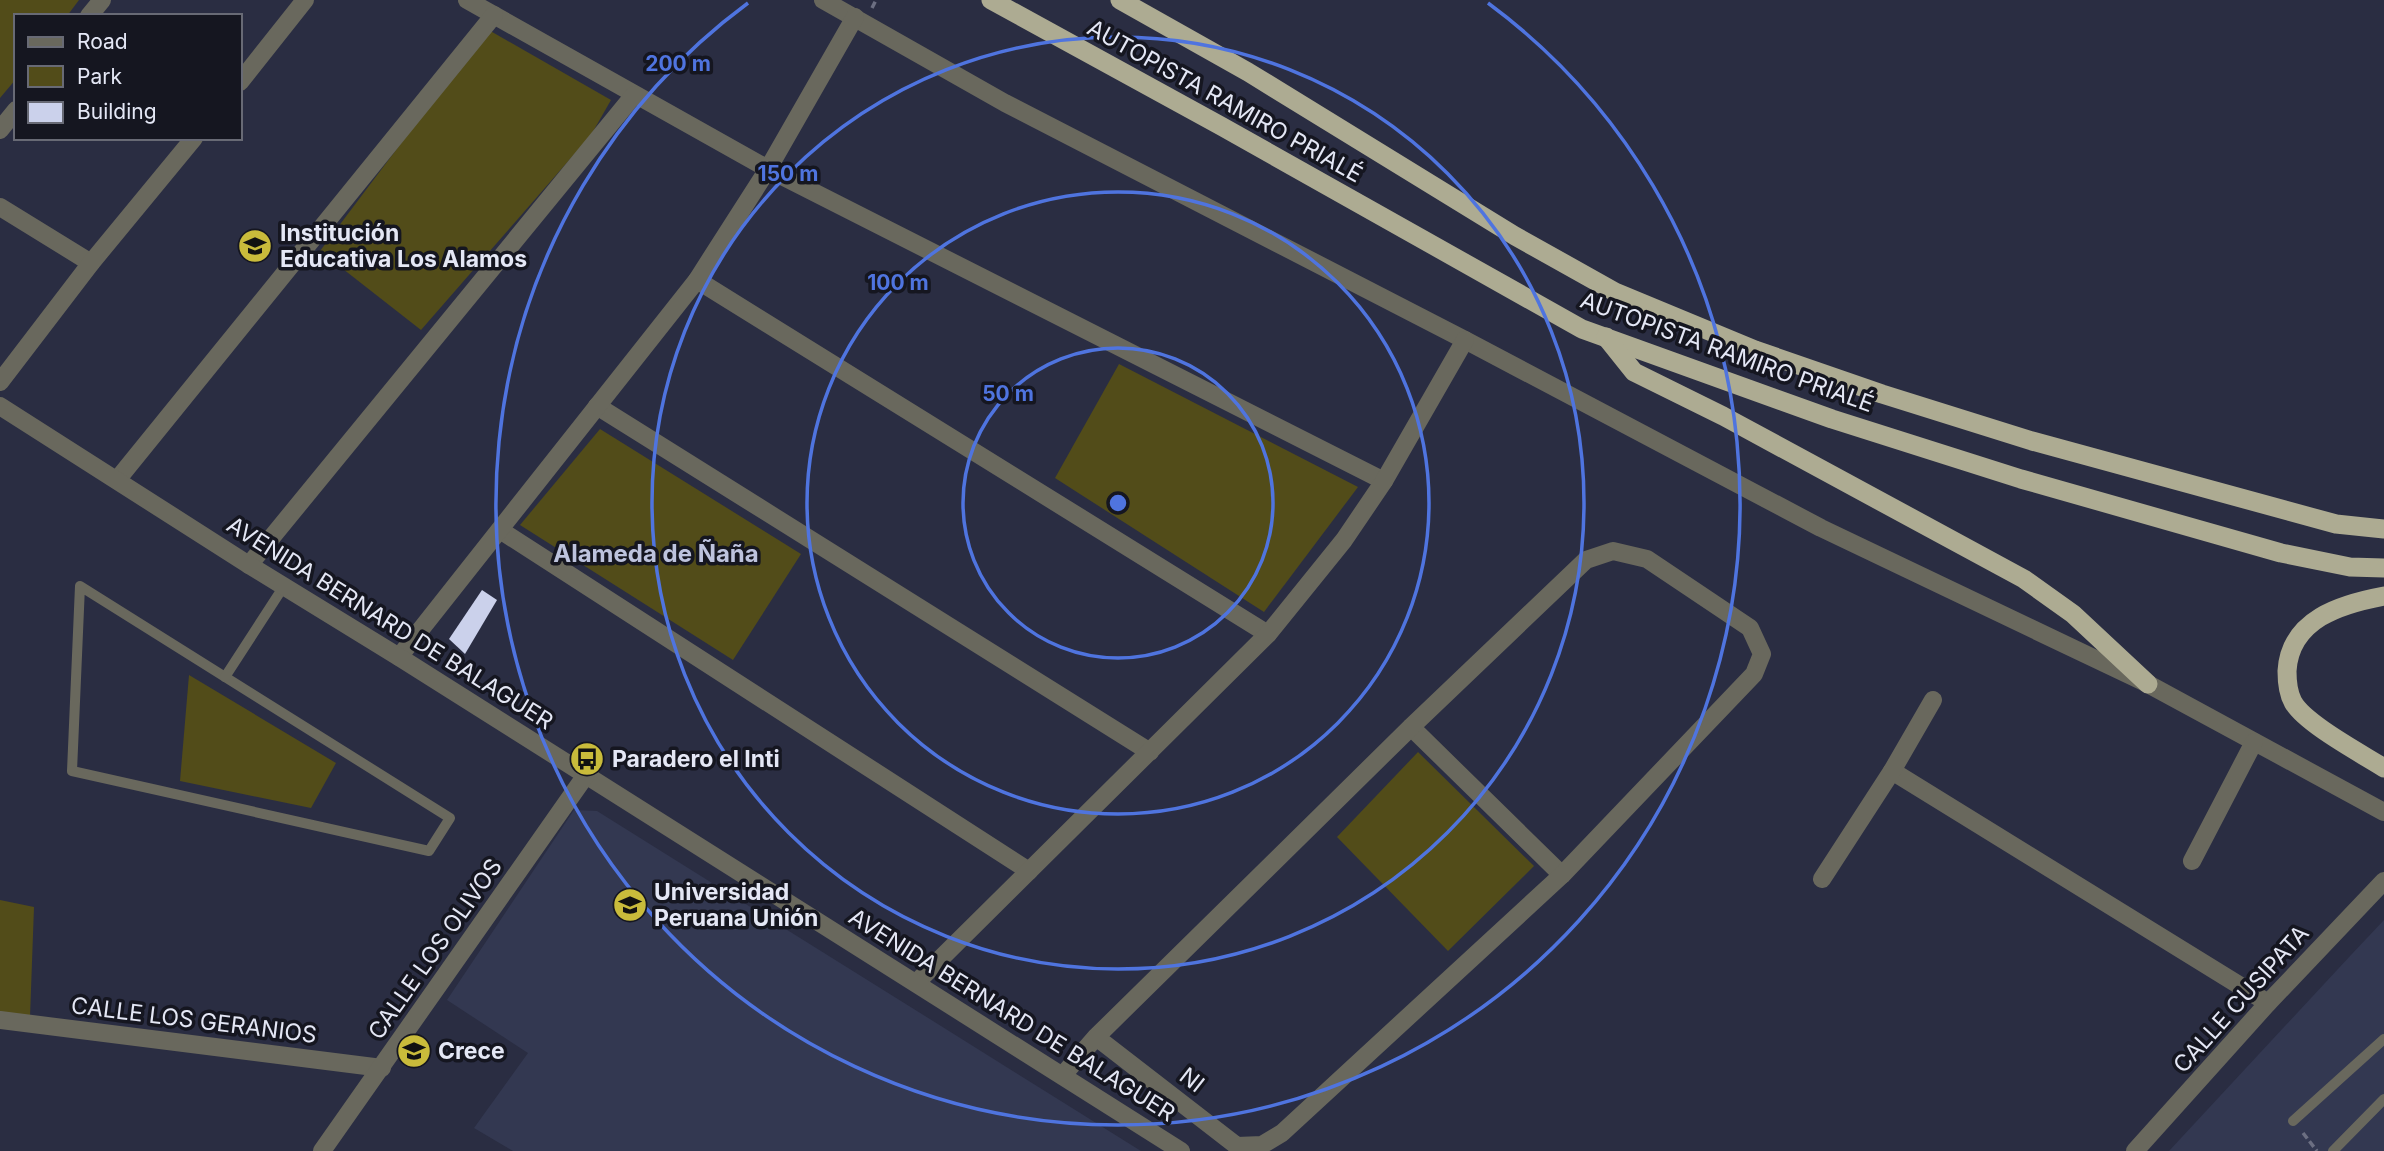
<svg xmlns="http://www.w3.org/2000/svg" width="2384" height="1151" viewBox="0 0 2384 1151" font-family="Inter,sans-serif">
<rect width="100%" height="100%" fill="#2a2d42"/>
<g fill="#333851">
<polygon points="574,810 597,811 1141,1151 513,1151 474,1128 528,1053 447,1000"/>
<polygon points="2384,920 2384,1151 2169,1151 2351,955"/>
</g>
<g fill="#524c19">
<polygon points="0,0 79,0 67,16 16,16 16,79 0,98"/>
<polygon points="487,29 611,100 591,135 421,330 320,251"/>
<polygon points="1119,364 1358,487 1264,612 1055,478"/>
<polygon points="600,429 801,554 733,660 520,525"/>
<polygon points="189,675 336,763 311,808 180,781"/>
<polygon points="1418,752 1534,866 1448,951 1337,837"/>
<polygon points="0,900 34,907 30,1017 0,1012"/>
</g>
<polygon fill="#cbd1eb" points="482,590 497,600 465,654 449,639"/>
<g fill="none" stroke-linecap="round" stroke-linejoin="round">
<g stroke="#6c6f82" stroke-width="3.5" stroke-dasharray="7 3.5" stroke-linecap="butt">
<polyline points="872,8 876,0"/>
<polyline points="2303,1133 2317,1151"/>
</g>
<g stroke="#69685d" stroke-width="10">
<polygon points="80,586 450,818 429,851 72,771"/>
<polyline points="225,677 284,586"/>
<polyline points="2293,1121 2384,1039"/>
<polyline points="2333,1151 2384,1099"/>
</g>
<g stroke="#69685d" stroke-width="18">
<polyline points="467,0 768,169 1384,481"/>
<polyline points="823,0 1005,103 1465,340 1821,528 2148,684 2384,812"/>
<polyline points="89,16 102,0"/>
<polyline points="240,82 305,0"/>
<polyline points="0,130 16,110"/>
<polyline points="0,207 91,263"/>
<polyline points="697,280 1268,634"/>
<polyline points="0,382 91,263 194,138"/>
<polyline points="597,406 1150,752"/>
<polyline points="117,480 494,15"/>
<polyline points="500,530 1029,871"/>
<polyline points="249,565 634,95"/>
<polyline points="399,657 697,280 768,169 855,17"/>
<polyline points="1411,727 1562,875"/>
<polyline points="1892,771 2268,1003"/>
<polyline points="2192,861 2254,742"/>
<polyline points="1822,879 1892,771 1933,700"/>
<polyline points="916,983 1268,634 1344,540 1384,481 1465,340"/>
<polyline points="0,1020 382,1068"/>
<polyline points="1063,1075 1096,1037 1411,727 1586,560 1613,551 1647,559 1750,628 1762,654 1754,674 1562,875 1282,1133 1262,1145 1237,1146 1096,1037"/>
</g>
<g stroke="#69685d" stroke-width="18">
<polyline points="0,406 249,565 399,657 1181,1151"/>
<polyline points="322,1151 586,775"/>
<polyline points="2135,1151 2268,1003 2384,881"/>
</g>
<g stroke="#adab92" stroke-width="19">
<polyline points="991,0 1221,126 1582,329 1832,419 2021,479 2281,553 2350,567 2384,568"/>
<polyline points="1120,0 1248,72 1515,236 1615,292 1755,350 1882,394 2032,441 2336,524 2384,529"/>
<polyline points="1606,337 1634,372 1723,416 2024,579 2073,614 2148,684"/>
<path d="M 2384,596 C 2341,604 2290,619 2287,671 C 2287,681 2288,693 2293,702 C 2304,723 2362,754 2384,768"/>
</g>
</g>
<g fill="none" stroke="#4f74df" stroke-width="3.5">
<circle cx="1118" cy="503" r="155"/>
<circle cx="1118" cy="503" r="311"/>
<circle cx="1118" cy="503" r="466"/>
<path d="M1488 3A622 622 0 1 1 748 3"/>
</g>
<defs>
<g id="school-disc" transform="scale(1.75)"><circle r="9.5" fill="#c9bb3b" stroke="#151620"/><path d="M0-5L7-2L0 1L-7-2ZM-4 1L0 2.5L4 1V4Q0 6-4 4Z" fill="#111"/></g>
<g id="bus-disc" transform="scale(1.75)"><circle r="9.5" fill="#c9bb3b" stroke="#151620"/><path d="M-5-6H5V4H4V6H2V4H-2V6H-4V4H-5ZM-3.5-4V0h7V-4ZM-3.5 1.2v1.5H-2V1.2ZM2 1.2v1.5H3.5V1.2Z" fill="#111"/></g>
<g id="university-disc" transform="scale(1.75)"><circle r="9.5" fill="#c9bb3b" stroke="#151620"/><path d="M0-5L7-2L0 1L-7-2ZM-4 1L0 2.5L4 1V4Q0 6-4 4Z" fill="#111"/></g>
</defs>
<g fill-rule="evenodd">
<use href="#school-disc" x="255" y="246"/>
<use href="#bus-disc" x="587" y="759"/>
<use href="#university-disc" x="630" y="905"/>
<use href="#school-disc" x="414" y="1051"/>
</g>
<g text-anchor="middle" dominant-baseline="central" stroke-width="7" stroke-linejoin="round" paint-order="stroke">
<g font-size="23" fill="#e4e7f5" stroke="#151620">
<text transform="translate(1225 101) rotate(29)">AUTOPISTA RAMIRO PRIALÉ</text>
<text transform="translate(1727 352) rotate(20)">AUTOPISTA RAMIRO PRIALÉ</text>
<text transform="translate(390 623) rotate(32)">AVENIDA BERNARD DE BALAGUER</text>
<text transform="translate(435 949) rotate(-55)">CALLE LOS OLIVOS</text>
<text transform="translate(2241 999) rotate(-48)">CALLE CUSIPATA</text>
<text transform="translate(1012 1015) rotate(32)">AVENIDA BERNARD DE BALAGUER</text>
<text transform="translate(194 1020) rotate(7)">CALLE LOS GERANIOS</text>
<text transform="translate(1192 1080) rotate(38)">NI</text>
</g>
<g font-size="23" font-weight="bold" fill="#e4e7f5" stroke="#151620" text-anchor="start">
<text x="280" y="233">Institución<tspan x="280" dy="26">Educativa Los Alamos</tspan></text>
<text x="612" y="759">Paradero el Inti</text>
<text x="654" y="892">Universidad<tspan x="654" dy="26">Peruana Unión</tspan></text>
<text x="438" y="1051">Crece</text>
</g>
<g font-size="24" font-weight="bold" fill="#bdc3dd" stroke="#151620">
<text x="656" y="553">Alameda de Ñaña</text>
</g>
</g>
<circle cx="1118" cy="503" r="10" fill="#4f74df" stroke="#151620" stroke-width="3.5"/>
<g font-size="21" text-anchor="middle" font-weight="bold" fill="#4f74df" stroke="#151620" stroke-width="7" stroke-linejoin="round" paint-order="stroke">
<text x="678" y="71">200 m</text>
<text x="788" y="181">150 m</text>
<text x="898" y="290">100 m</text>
<text x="1008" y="401">50 m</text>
</g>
<rect x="14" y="14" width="228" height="126" fill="#151620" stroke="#686a75" stroke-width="2"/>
<rect x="28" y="37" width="35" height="10" fill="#69685d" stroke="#686a75" stroke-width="2"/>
<text x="77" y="49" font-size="21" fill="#e4e7f5">Road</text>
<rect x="28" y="66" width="35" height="21" fill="#524c19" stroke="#686a75" stroke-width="2"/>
<text x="77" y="84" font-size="21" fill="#e4e7f5">Park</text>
<rect x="28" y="102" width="35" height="21" fill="#cbd1eb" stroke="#686a75" stroke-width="2"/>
<text x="77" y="119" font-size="21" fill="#e4e7f5">Building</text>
</svg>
